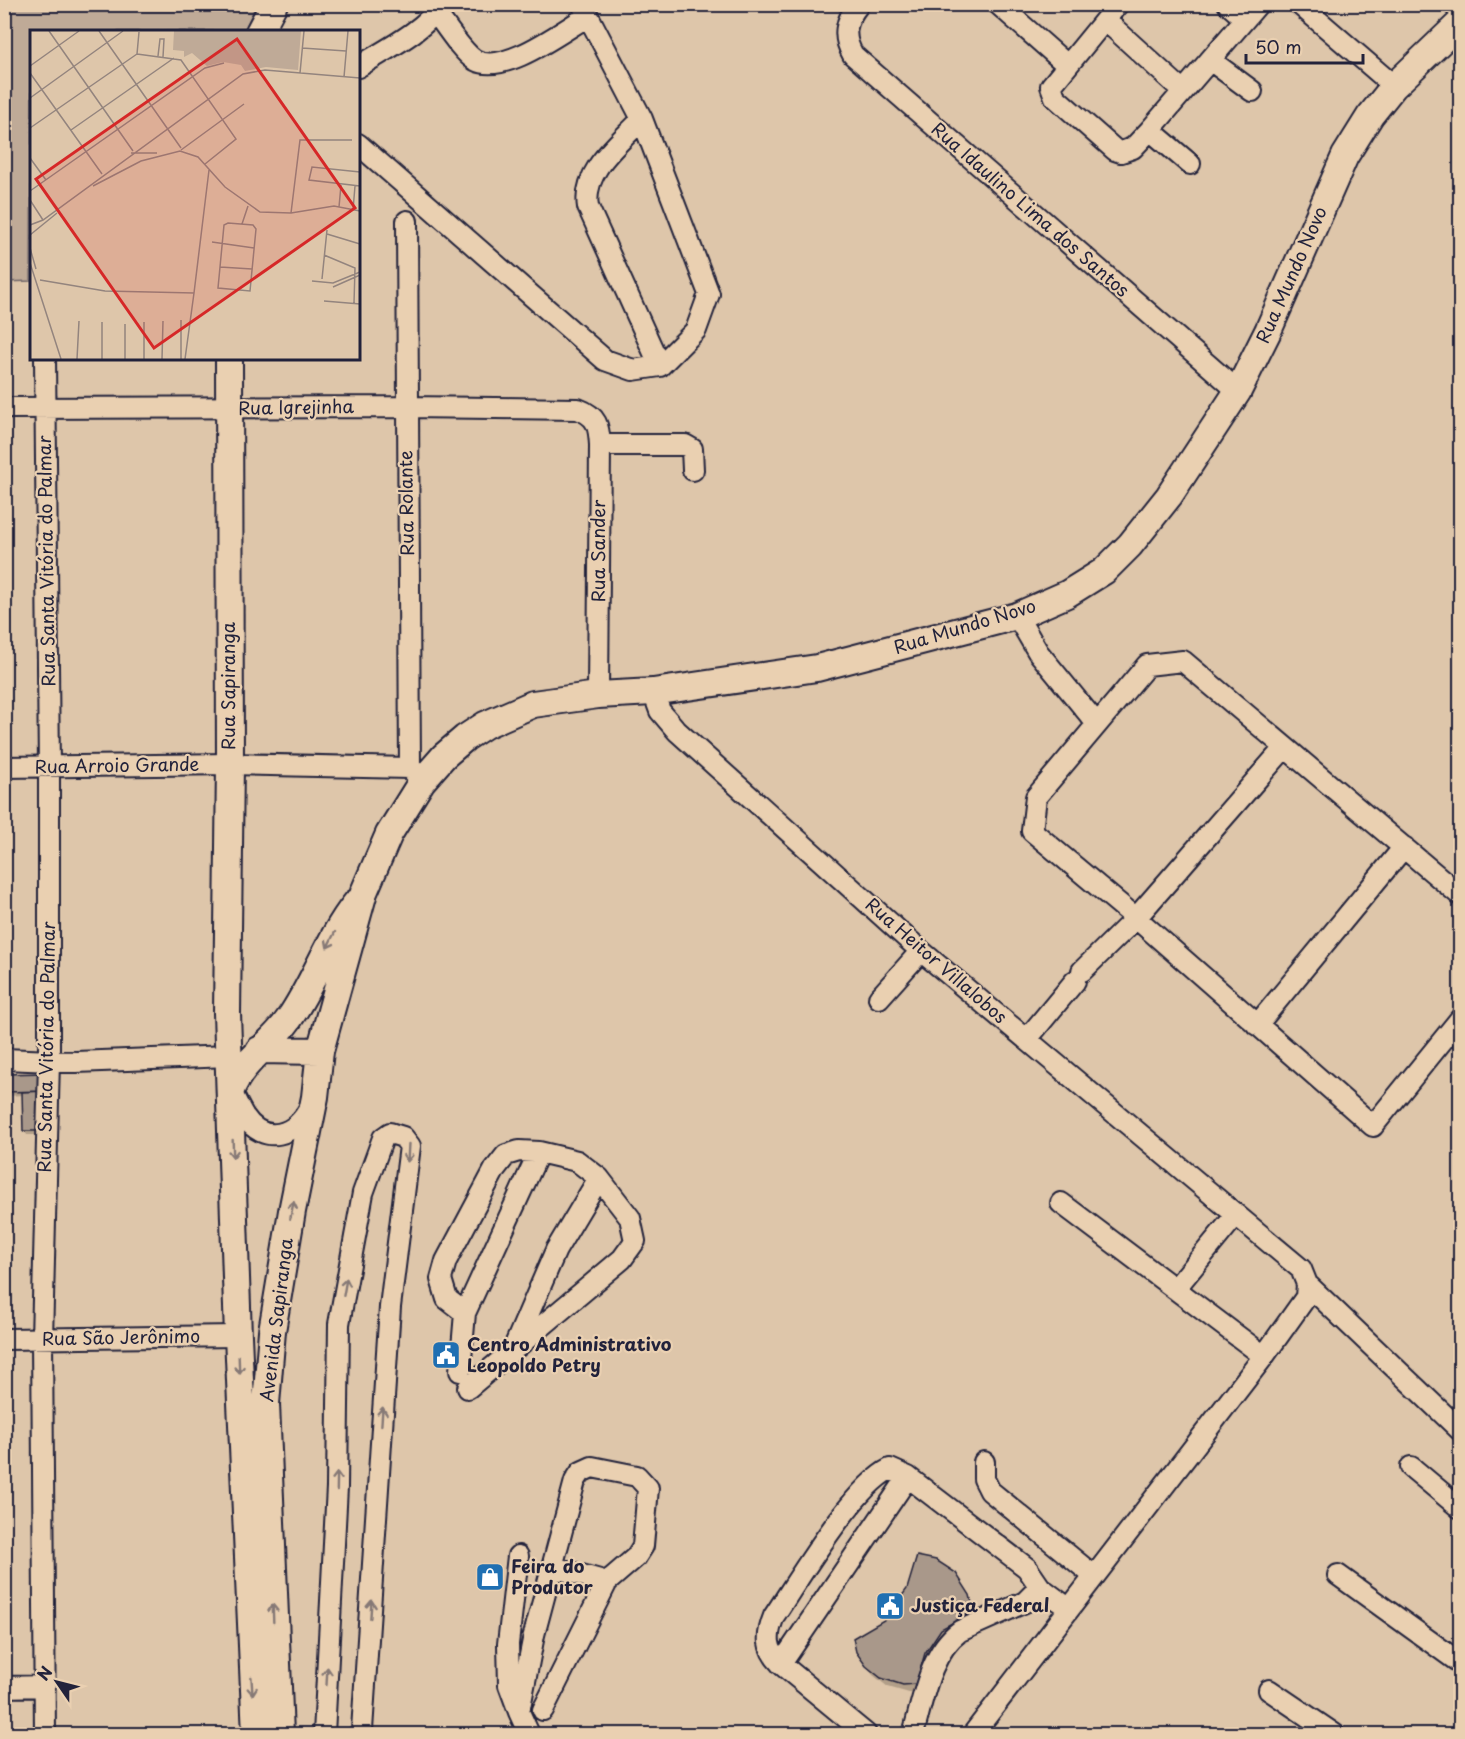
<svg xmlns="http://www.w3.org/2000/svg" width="1465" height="1739" viewBox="0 0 1465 1739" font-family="'Playpen Sans',sans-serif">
	<rect width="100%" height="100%" fill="#dec6aa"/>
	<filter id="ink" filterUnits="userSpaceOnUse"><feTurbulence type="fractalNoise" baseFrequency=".0167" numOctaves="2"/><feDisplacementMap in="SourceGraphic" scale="12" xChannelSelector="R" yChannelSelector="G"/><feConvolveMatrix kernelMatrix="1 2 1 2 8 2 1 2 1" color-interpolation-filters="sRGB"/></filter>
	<g filter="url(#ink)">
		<path fill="#bfaa97" stroke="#706669" stroke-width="1.5" d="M4,5H256L244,31L32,32L31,281L5,282Z"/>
		<path fill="#0003" d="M4,1075H45L47,1135H27L24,1130V1095L6,1096Z
			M969,1596L979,1621L946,1638L921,1693H909L888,1687L873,1675L863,1661Z"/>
		<path fill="#a9988a" stroke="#22223b" stroke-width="1.5" d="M46,1073V1091L4,1092V1074Z
			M46,1091V1131H23L22,1092Z
			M917,1556L936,1560L956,1573L970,1595L974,1611L941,1629L925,1653L916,1684L903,1685L881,1678L866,1666L856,1652L853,1638L884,1620L907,1589Z"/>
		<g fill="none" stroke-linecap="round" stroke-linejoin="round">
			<g stroke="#22223b" stroke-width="24">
				<path id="minor" d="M859,4C845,21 842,36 853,55L1238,391
					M998,4L1066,64
					M1118,4L1051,86L1055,97L1115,150L1121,152L1133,148L1150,130L1258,4
					M1228,4L1245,19
					M1299,4L1394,86
					M1453,4L1460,11
					M436,13C445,25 463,53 475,60C504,76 562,31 588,16
					M1105,20L1183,91
					M1210,60L1252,91
					M358,67C386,49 423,32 442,4
					M642,119C619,144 582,170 588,207L660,366
					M1150,130L1190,164
					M358,144L605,360L633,370L660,366L696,330L709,294L642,119L582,4
					M407,221L410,768L422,781
					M45,358L49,768V1061L42,1339L45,1734
					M4,408L406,407L578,409C597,416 599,426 600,445L598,695
					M600,445H685L692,449L693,470
					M1017,616L1038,652L1097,724
					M653,692L660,711L677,731L921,951L1301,1269L1307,1284L1306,1297L1264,1356L973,1734
					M4,767L230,764L410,768
					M1460,895L1183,661L1147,665L1036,797L1032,831L1136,918L1373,1126L1460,1019
					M1082,971L1136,918L1285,747
					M879,998L921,951
					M1257,1025L1404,847
					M1027,1039L1075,981
					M4,1059L76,1062L229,1056
					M231,1091C235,1099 239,1108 244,1116C265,1147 296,1135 310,1107
					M1061,1203L1264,1356
					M1307,1284L1460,1430
					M1175,1289L1235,1216
					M465,1313L447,1299L441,1279L446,1261L495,1169L506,1155L519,1151L539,1152L577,1161L599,1178L630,1218L635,1241L622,1259L468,1388
					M4,1339L238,1336
					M515,1345L556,1250L599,1178
					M460,1371L465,1313L539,1152
					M984,1462V1479L990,1491L1094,1576
					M1411,1467L1460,1508
					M518,1556L508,1644L509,1685L519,1712
					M553,1567L607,1582
					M1338,1575L1460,1663
					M781,1664L908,1477
					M4,1687L45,1686
					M1269,1690L1334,1734
					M324,1734L337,1487L339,1324L363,1193L383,1138L390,1133L403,1137L410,1146L390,1307L362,1730L359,1734
					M529,1734L519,1712L534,1635L575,1481L581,1472L592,1467L637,1476L648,1488L643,1546L636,1557L607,1582L543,1710
					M866,1734L781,1664C766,1649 766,1636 774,1616C799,1579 853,1487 890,1469L908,1477L1027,1568L1040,1587L1068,1608
					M913,1734C923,1700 929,1654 960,1631L1025,1602L1040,1587"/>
			</g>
			<g stroke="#22223b" stroke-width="30">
				<path id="major" d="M259,32L274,4
					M229,358L230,764L227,1013L238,1336L256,1734
					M259,1050L320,1051
					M231,1090C243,1060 271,1045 289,1019C315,982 328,938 356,903
					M280,1734L266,1404L272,1331L292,1211L315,1097L320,1051L364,892L389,834L422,781L444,756L465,738L485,725L533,704L598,695L653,692L817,668L1017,616L1067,594L1104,571L1130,545L1169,496L1238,391L1268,331L1345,156L1370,116L1394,86L1460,23"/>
			</g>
			<use href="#minor" stroke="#ead0b1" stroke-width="20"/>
			<use href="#major" stroke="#ead0b1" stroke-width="26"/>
		</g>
		<defs><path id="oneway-shaft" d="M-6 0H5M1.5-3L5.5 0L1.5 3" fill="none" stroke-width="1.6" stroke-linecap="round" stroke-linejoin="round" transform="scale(1.5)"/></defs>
		<g stroke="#867976">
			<use href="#oneway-shaft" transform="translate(331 940) rotate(117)"/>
			<use href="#oneway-shaft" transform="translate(233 1149) rotate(88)"/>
			<use href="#oneway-shaft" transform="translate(408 1153) rotate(93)"/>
			<use href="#oneway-shaft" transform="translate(292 1210) rotate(-79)"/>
			<use href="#oneway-shaft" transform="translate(345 1287) rotate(-80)"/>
			<use href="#oneway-shaft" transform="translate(239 1365) rotate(88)"/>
			<use href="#oneway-shaft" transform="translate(382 1416) rotate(-86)"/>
			<use href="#oneway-shaft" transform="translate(337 1481) rotate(-89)"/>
			<use href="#oneway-shaft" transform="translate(371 1609) rotate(-86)"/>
			<use href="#oneway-shaft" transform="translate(273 1613) rotate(-92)"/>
			<use href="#oneway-shaft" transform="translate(327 1676) rotate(-87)"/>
			<use href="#oneway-shaft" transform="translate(252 1686) rotate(86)"/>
		</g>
	</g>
	<defs>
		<g id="civic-square" transform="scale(1.5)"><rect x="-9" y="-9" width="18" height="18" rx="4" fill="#1f6fb2" stroke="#ead0b1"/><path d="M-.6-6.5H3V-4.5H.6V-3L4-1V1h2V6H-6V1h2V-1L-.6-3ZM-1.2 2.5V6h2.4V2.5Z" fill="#fff"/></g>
		<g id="shop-square" transform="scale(1.5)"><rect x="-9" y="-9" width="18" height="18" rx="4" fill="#1f6fb2" stroke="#ead0b1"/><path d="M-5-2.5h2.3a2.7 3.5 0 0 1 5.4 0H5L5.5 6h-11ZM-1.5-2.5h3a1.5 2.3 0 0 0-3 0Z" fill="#fff"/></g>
	</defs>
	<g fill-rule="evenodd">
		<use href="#civic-square" x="446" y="1355"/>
		<use href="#shop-square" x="490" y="1577"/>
		<use href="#civic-square" x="890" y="1606"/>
	</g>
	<g text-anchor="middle" stroke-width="4.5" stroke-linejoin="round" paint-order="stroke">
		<g font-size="18" fill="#22223b" stroke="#ead0b1">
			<text transform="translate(1030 210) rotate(41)" y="6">Rua Idaulino Lima dos Santos</text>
			<text transform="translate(1292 275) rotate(-66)" y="6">Rua Mundo Novo</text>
			<text transform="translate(296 408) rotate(-1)" y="6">Rua Igrejinha</text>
			<text transform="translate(407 503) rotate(-91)" y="6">Rua Rolante</text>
			<text transform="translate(599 551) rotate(-90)" y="6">Rua Sander</text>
			<text transform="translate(47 561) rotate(-91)" y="6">Rua Santa Vitória do Palmar</text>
			<text transform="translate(965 627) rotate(-17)" y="6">Rua Mundo Novo</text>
			<text transform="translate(229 686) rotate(-90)" y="6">Rua Sapiranga</text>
			<text transform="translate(117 766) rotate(-1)" y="6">Rua Arroio Grande</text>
			<text transform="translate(936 961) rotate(41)" y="6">Rua Heitor Villalobos</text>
			<text transform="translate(47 1047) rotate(-89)" y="6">Rua Santa Vitória do Palmar</text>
			<text transform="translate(277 1320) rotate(-83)" y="6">Avenida Sapiranga</text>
			<text transform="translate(121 1338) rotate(-1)" y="6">Rua São Jerônimo</text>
		</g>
		<g font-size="18" font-weight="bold" fill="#22223b" stroke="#ead0b1" text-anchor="start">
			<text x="467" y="1351">Centro Administrativo<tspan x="467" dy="21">Leopoldo Petry</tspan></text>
			<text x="511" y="1573">Feira do<tspan x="511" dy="21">Produtor</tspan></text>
			<text x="911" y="1612">Justiça Federal</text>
		</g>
	</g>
	<g transform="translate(30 30)">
		<rect width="330" height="330" fill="#dec6aa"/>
		<path d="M144,1H271L268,40L236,37L215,41L211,35L193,32L177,36L162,23L154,27V21L143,20Z" fill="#bfaa97"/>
		<path fill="none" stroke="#93847e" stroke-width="1.5" d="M19,1L103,121M69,1L151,118M272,18L316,21M107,24L151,30L206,109L175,134M107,24L109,2M128,26L130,9H134L133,27M0,36L49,1M0,43L72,144M270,43L274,1M314,47L318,1M0,68L93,1M0,98L107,24M41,100L144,28M151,120L214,74M101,123H127M0,128L16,150M330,142L282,137L279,150L330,156M63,156L111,131L150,121L168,127L195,157L230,182L261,183L304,176L330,181M0,161L175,38L194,33M0,170L13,190M309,177L311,155M323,180L325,156M261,183L270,110H322M198,193L223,195L226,199L220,261L188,258L194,195ZM212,194L218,176M0,195L13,190L213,44L235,40L330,48M297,204L330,214M0,205L27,183M182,212L224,218M0,218L6,239M294,225L325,238L324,273M0,233L31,329M190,237L222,239M292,249L297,200M10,250L75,261L164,263L179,140M282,251L303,253L330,242M303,257L330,245M294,271L330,274M72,292V329M114,292V329M47,329L49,291M95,329V294M132,329L133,291M151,329V290M155,329L164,263"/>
		<path fill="#d62828" fill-opacity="0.15" stroke="#d62828" stroke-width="3" d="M207,9L325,178L124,318L6,149Z"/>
		<rect width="330" height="330" fill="none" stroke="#22223b" stroke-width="3"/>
	</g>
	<rect width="1465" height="1739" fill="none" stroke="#ead0b1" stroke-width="24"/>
	<rect x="12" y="12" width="1441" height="1715" fill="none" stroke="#22223b" stroke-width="2" filter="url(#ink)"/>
	<g transform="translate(57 1682) rotate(305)" stroke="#ead0b1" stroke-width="4.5" paint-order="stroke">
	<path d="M0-4.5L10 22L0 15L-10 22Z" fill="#22223b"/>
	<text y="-9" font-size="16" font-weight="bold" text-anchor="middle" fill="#22223b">N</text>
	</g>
	<path d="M1246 54v9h117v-9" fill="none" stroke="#22223b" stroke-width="3"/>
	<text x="1255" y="54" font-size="18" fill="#22223b" stroke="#ead0b1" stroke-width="4.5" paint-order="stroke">50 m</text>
</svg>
